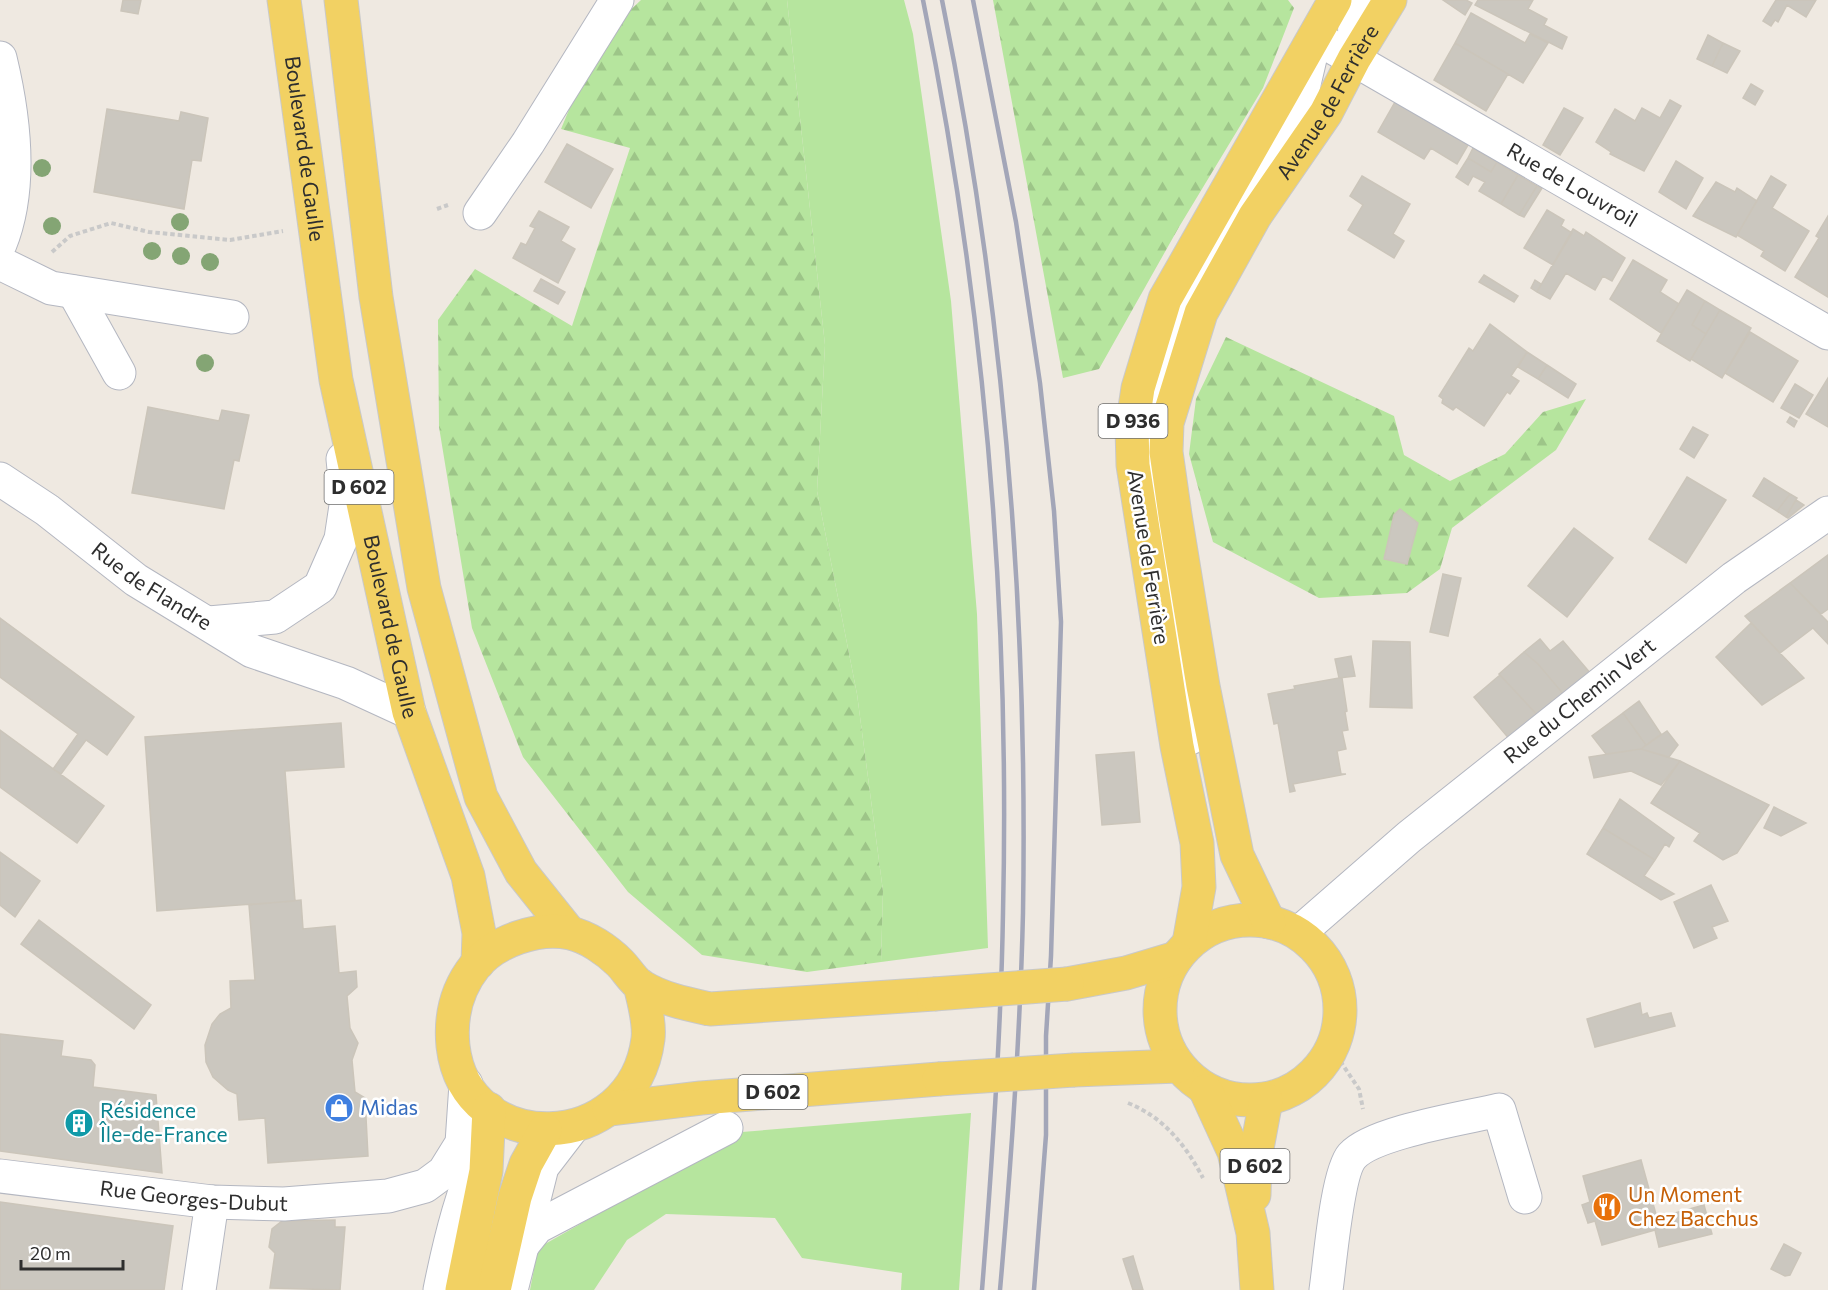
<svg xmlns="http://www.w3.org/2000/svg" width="1828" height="1290" viewBox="0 0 1828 1290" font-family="Commissioner,sans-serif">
	<defs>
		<pattern id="forest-firs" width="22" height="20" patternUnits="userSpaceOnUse" patternTransform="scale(1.5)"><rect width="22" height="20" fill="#b6e59e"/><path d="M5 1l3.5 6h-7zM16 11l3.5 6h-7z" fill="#9dc588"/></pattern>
	</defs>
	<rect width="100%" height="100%" fill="#efe9e1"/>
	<path fill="#b6e59e" d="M787,0H904L913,34L951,301L977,614L988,948L881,962L883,891L857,694L817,491L825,345Z
		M971,1113L959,1290H901L902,1273L802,1258L775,1218L666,1214L627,1240L594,1290H530L538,1248L742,1132Z"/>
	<path fill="url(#forest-firs)" d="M641,0H787L825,345L817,491L857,694L883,891L881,962L807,972L702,955L628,892L523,757L472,628L439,427L438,320L475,269L572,326L630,148L561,129L597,42Z
		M993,0H1288L1294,8L1263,88L1179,227L1099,369L1063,378Z
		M1226,337L1394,416L1404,455L1450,481L1505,454L1543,412L1586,399L1556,450L1452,528L1440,569L1407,593L1319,598L1213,542L1189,454L1196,399Z"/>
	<path fill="#cbc7bf" stroke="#cbc5ba" stroke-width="1.5" d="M123,0H141L138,14L121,11Z
		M1443,0H1466L1472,3L1465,15Z
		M1478,0H1533L1528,9L1547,19L1544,25L1567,37L1562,49L1475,5Z
		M1776,0H1816L1806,17L1787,5L1778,22L1775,20L1771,26L1763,21Z
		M1471,13L1525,43L1530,34L1548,43L1523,83L1455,43Z
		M1708,35L1723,43L1712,66L1697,59Z
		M1455,43L1508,74L1486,111L1434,80Z
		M1723,43L1740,51L1727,73L1712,66Z
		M1751,84L1763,91L1755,105L1743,98Z
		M1670,100L1681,106L1644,171L1610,154L1611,152L1596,142L1615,109L1635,121L1642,108L1660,118Z
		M1395,102L1468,145L1457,164L1431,148L1424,159L1378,132Z
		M1564,108L1583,118L1560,155L1543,145Z
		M107,109L179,121L181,112L208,118L201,161L192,160L184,209L94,192Z
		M567,144L613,169L591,208L545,182Z
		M1473,148L1497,162L1491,172L1468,158Z
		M1468,158L1491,172L1497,162L1518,175L1501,204L1479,191L1485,182L1473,176L1468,185L1456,177Z
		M1676,161L1703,178L1686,209L1659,192Z
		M1518,175L1537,186L1519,215L1501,204Z
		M1362,176L1410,204L1393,234L1404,241L1394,258L1348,230L1363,205L1350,196Z
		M1771,176L1786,185L1772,208L1809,231L1785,271L1761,256L1764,251L1737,235Z
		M1716,182L1735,192L1737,188L1757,201L1736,237L1693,216Z
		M1537,186L1542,188L1524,217L1519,215Z
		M1547,210L1564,220L1561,226L1572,233L1553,265L1524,248Z
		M539,211L569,227L561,241L575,249L558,283L513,258L521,243L526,245L535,228L530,226Z
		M1828,216V297L1795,277L1819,238L1816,236Z
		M1573,229L1584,236L1586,232L1625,258L1612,281L1603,276L1595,290L1566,273L1550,299L1537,292Z
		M1633,260L1667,280L1660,292L1679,304L1661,333L1610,299Z
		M1484,275L1518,296L1514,302L1479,282Z
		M541,279L565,292L558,304L534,291Z
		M1535,280L1541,284L1537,292L1531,288Z
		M1687,290L1705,301L1692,325L1706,334L1690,361L1657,341Z
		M1705,301L1720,310L1706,334L1692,325Z
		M1720,310L1751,328L1722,378L1691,359Z
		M1490,324L1527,352L1511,376L1519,381L1510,394L1507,392L1484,426L1456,407L1453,410L1442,403L1443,399L1439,396L1469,348L1473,351Z
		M1750,332L1798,361L1773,402L1725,373Z
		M1527,352L1547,365L1538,379L1518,367Z
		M1547,365L1576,384L1568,398L1538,379Z
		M1828,378V427L1806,414Z
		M1795,384L1813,395L1799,418L1781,408Z
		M148,407L219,421L222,410L249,415L239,461L234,460L224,509L132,493Z
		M1790,417L1797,421L1794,427L1787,422Z
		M1693,427L1708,435L1694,458L1680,449Z
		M1687,477L1726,500L1686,563L1649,539Z
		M1764,478L1790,494L1777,511L1753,496Z
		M1790,494L1797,498L1786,517L1777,511Z
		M1796,500L1804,505L1788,518L1786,517Z
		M1400,509L1418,523L1407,564L1384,559L1394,515Z
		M1574,528L1613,558L1567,617L1528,586Z
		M1828,555V609L1821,614L1790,583Z
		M1443,574L1461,578L1448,636L1430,632Z
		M1790,583L1828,622V644L1813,628L1780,653L1745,616Z
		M0,618L134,717L107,755L86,740L61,774L53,769L78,734L0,677Z
		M1751,623L1804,678L1762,705L1716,657Z
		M1540,639L1550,651L1563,641L1591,674L1565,696L1538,664L1524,652Z
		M1373,641L1410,642L1412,708L1370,707Z
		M1524,652L1538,664L1565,696L1540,718L1499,674Z
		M1351,656L1355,676L1339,678L1335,659Z
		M1500,675L1540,718L1511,741L1474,697Z
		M1339,678H1342L1347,711L1345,712L1348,730L1342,731L1346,749L1337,751L1341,774H1346L1293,784L1295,791L1290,792L1278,723L1274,724L1268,694L1295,689L1294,686Z
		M1639,701L1661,734L1646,745L1623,713Z
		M1623,713L1646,745L1641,749L1606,754L1592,736Z
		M341,723L344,767L285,771L295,901L157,911L145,737Z
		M0,730L104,806L77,843L0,787Z
		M1667,731L1678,745L1669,757L1641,749Z
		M1641,749L1680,761L1661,785L1631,771L1594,778L1589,757Z
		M1134,752L1140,822L1102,825L1096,755Z
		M1680,761L1769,805L1737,853L1723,860L1694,841L1700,833L1651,803Z
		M1620,799L1674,838L1669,847L1665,844L1655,860L1603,828Z
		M1774,807L1806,823L1781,836L1764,828Z
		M1603,828L1655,860L1644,876L1674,894L1661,900L1587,854Z
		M0,852L40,881L15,917L0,905Z
		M1711,885L1728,921L1712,927L1717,938L1694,948L1674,902Z
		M301,900L303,929L335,926L339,973L356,971L357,987L347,996L350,1028L358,1043L352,1060L355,1092L365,1098L368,1156L268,1163L265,1118L239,1120L237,1094L228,1090L213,1077L206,1062L205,1045L212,1024L220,1014L231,1008L230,981L255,980L249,905Z
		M39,920L151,1005L134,1029L21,944Z
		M1640,1003L1642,1015L1647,1013L1649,1018L1671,1013L1675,1026L1595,1047L1587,1019Z
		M0,1034L63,1041L61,1056L91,1060L95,1065L93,1087L156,1095L162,1173L0,1151Z
		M1641,1160L1657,1218L1704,1205L1712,1234L1659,1247L1655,1230L1602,1245L1595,1221L1588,1223L1582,1205L1590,1202L1583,1176Z
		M0,1202L173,1226L164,1290H0Z
		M335,1220V1227H345L340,1290L270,1288L275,1253L269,1247L272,1229L282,1221Z
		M1784,1244L1801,1253L1790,1275L1785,1276L1771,1269Z
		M1133,1256L1143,1290H1133L1123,1259Z"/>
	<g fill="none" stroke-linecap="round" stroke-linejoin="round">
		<g stroke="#b4b7c1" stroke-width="35">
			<g id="minor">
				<path d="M0,58C14,116 23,187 0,244"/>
				<path d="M1354,59L1355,12L1362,0"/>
				<path d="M480,213L528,143L617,0"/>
				<path d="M0,263L51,288L232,317"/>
				<path d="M74,292L119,373"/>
				<path id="s1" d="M0,479L47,510L136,580L252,651L346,683L409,712"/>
				<path d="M209,623L275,617L320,587L341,539L347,499L343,459"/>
				<path id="s2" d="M1190,738L1184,675L1151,466L1150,429L1156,394L1183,303L1301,97L1315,37L1828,333"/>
				<path id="s3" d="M1300,932L1409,837L1734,578L1828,513"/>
				<path id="s4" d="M0,1176L212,1202L284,1204L388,1196L425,1186L444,1172L462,1143L466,1084"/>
				<path d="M521,1247L537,1227L726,1128"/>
				<path d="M199,1290L212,1202"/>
				<path d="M440,1290C451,1235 463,1189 486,1137"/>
				<path d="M511,1290L542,1167L572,1128"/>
				<path d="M1326,1290C1330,1263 1337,1173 1352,1156C1373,1132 1466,1118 1499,1110L1525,1197"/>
			</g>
		</g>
		<g stroke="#c9c9c9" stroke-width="35">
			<g id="major">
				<path id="s5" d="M284,0L336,380L409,712L468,876L479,933L478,963"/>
				<path d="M341,0L376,297L424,588L481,797L521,872L569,932"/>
				<circle cx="1250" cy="1010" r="90"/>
				<path id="s6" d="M1269,922L1237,855L1203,686L1175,515L1166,452L1167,423L1201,313L1255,216L1326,113L1354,59L1390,0"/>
				<path d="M1189,943L1199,887L1197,843L1177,746L1133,465L1132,428L1138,388L1165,299L1335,0"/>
				<path d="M1067,984L1126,973L1176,958"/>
				<path d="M640,985C644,1002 650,1022 648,1039C633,1156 466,1159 453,1046C450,1016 456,990 475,966C495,941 539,926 570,933C588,937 607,950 620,963C627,970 633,981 641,986C662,999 687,1004 710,1009L934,994"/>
				<path d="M1074,1070L1178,1066"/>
				<path d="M1206,1091L1234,1152L1253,1233L1257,1290"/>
				<path d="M609,1109L701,1098L939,1079"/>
				<path d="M1254,1195L1255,1159L1266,1100"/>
				<path d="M462,1290L486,1171L489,1109"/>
				<path d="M494,1290L515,1197L526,1164L545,1130"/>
			</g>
		</g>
		<path stroke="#c9c9c9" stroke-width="4" stroke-dasharray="4.5 3" stroke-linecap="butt" d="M437,209L448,205
			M52,252L70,236L111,223L149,232L230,240L283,231
			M1332,1049L1359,1089L1363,1109
			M1128,1103C1163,1117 1185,1144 1203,1178"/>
		<use href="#minor" stroke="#fff" stroke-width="33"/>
		<use href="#major" stroke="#f2d163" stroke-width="33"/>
		<path stroke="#a3a6b8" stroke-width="4.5" d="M923,0C984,299 1010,608 1003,913C1001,1039 992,1165 982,1290
			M942,0C1003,300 1028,607 1023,913C1020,1039 1011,1165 1000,1290
			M973,0L1016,222L1040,383L1054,511L1061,622L1051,956L1046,1036V1135L1034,1290"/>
		<g stroke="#c9c9c9" stroke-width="35" stroke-linecap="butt">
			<path id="major-bridge" d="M934,994L1067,984
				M939,1079L1074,1070"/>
		</g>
		<use href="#major-bridge" stroke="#f2d163" stroke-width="33"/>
	</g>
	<g fill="#84a574">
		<circle cx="42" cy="168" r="9"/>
		<circle cx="180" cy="222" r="9"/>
		<circle cx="52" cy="226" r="9"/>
		<circle cx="152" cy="251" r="9"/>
		<circle cx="181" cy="256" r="9"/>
		<circle cx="210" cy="262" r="9"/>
		<circle cx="205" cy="363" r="9"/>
	</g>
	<defs>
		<g id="shop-disc" transform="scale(1.5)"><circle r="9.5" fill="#3f7fe0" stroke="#fff"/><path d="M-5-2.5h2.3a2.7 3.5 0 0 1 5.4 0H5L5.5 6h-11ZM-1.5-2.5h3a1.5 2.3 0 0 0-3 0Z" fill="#fff"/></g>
		<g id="building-disc" transform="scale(1.5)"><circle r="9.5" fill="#0f9aa8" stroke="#fff"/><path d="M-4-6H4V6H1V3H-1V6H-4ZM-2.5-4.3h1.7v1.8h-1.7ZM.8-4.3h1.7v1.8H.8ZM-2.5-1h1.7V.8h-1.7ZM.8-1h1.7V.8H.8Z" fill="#fff"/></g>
		<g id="restaurant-disc" transform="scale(1.5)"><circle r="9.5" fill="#e8710a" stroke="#fff"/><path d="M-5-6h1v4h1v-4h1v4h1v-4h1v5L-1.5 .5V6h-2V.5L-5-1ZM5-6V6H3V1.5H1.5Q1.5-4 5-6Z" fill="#fff"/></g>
	</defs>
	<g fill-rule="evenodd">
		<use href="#shop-disc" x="339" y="1108"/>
		<use href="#building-disc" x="79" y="1123"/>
		<use href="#restaurant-disc" x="1607" y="1207"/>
	</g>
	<g text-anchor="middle" stroke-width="5" stroke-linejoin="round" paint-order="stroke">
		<g fill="#fff" stroke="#6d6d6d" stroke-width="1.5">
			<rect x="1098.5" y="404" width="69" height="34" rx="4.5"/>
			<rect x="324.5" y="470" width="69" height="34" rx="4.5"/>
			<rect x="738.5" y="1075" width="69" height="34" rx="4.5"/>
			<rect x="1220.5" y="1149" width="69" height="34" rx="4.5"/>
		</g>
		<g font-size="20" font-weight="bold" fill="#2e2e2e">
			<text x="1133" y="428">D 936</text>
			<text x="359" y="494">D 602</text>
			<text x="773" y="1099">D 602</text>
			<text x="1255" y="1173">D 602</text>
		</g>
		<g font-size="21" fill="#2e2e2e" stroke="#fff">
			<text dy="7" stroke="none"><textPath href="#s6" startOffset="874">Avenue de Ferrière</textPath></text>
			<text dy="7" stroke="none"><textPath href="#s5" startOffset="150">Boulevard de Gaulle</textPath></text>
			<text dy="7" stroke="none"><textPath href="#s2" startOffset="1038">Rue de Louvroil</textPath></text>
			<text transform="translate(1148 557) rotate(81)" y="7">Avenue de Ferrière</text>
			<text dy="7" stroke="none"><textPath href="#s1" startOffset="186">Rue de Flandre</textPath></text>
			<text dy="7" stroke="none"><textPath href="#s5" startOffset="636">Boulevard de Gaulle</textPath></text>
			<text dy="7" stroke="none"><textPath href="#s3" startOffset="363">Rue du Chemin Vert</textPath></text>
			<text dy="7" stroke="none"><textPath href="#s4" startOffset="195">Rue Georges-Dubut</textPath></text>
		</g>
		<g font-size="21" fill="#366cbe" stroke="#fff" text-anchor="start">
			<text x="360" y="1115">Midas</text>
		</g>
		<g font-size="21" fill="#0d838f" stroke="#fff" text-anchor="start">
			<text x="100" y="1118">Résidence<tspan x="100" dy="24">Île-de-France</tspan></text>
		</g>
		<g font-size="21" fill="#c56008" stroke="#fff" text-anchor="start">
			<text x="1628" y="1202">Un Moment<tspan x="1628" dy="24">Chez Bacchus</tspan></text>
		</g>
	</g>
	<path d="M21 1260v9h102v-9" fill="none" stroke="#2e2e2e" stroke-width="3"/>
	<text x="30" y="1260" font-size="18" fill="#2e2e2e" stroke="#ffffff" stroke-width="4.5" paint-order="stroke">20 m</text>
</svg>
